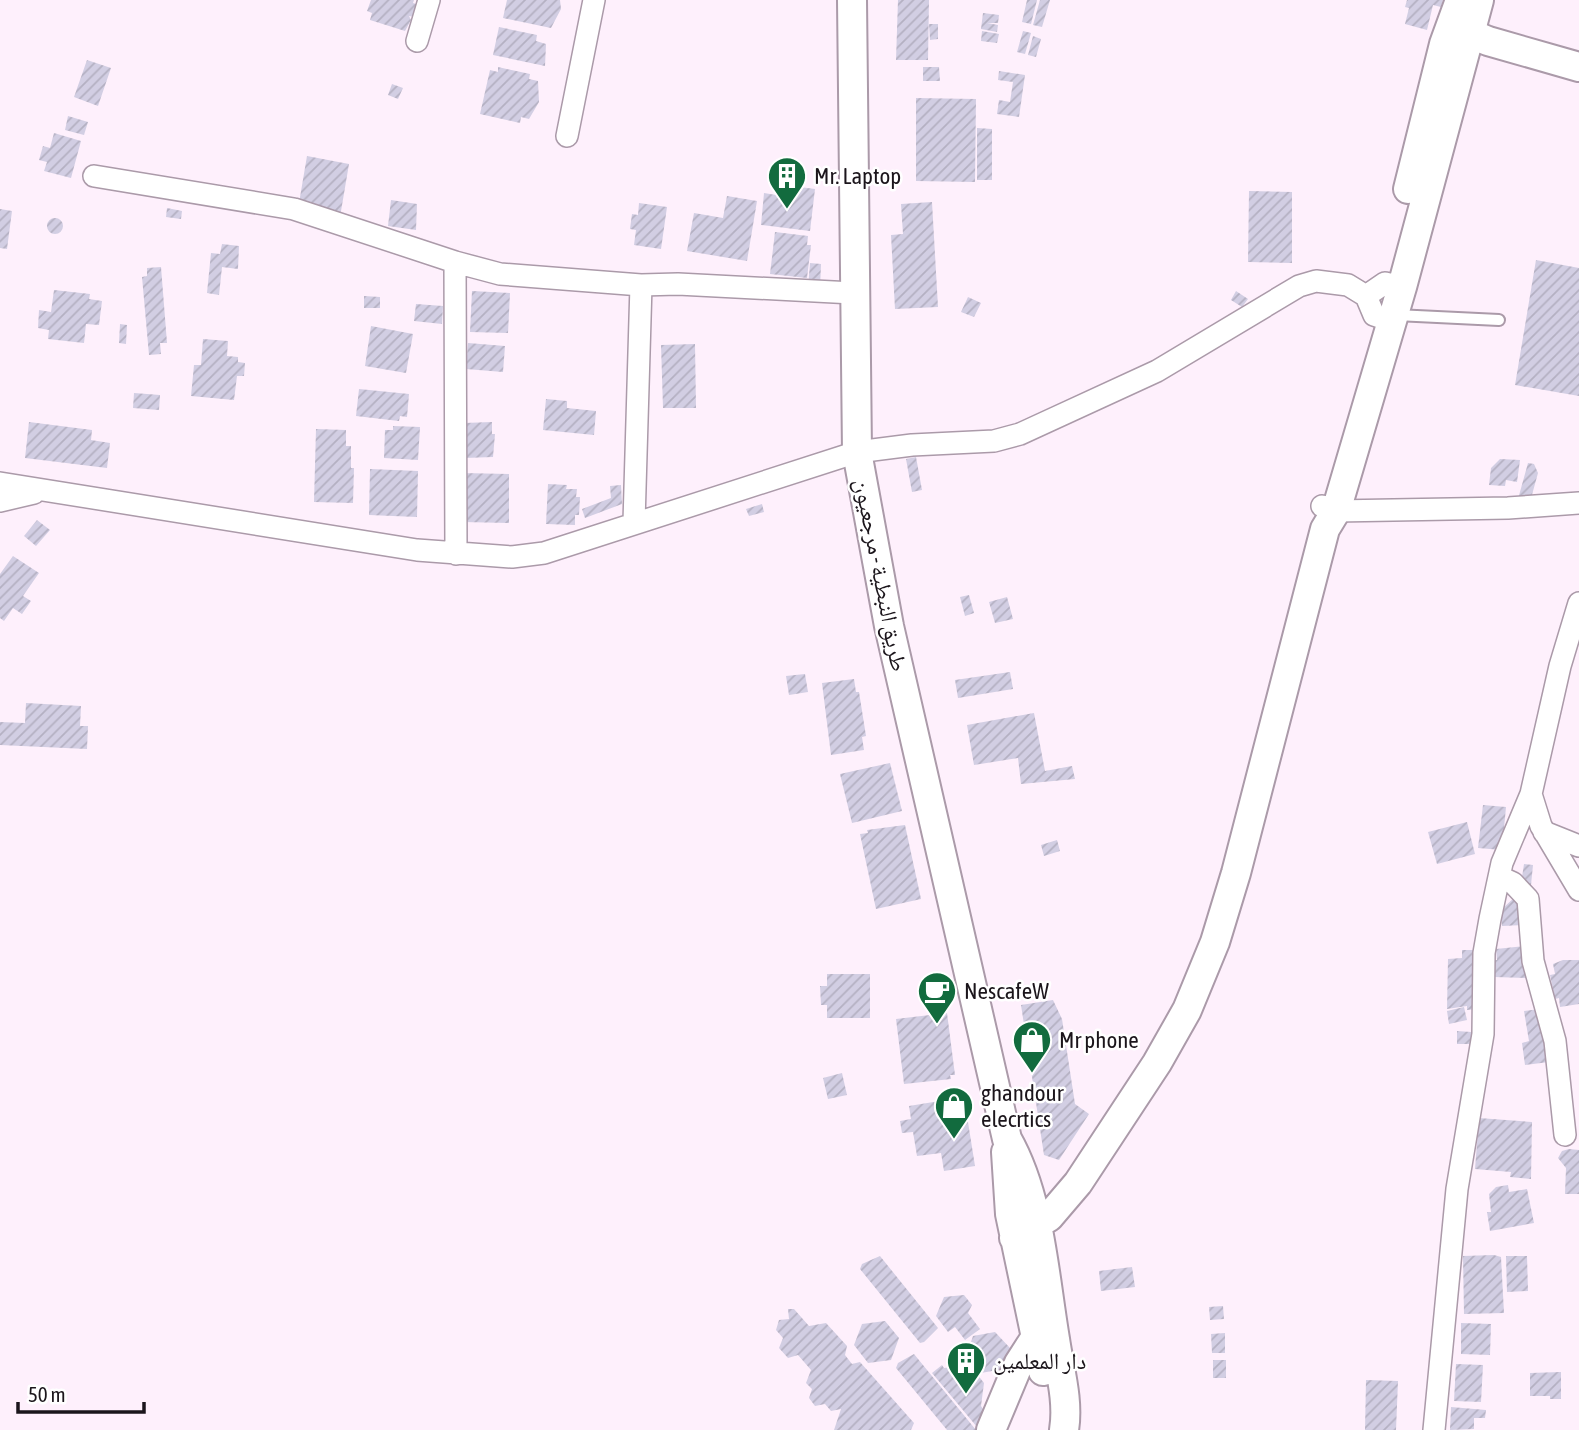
<svg xmlns="http://www.w3.org/2000/svg" width="1579" height="1430" viewBox="0 0 1579 1430" font-family="'Asap Condensed','Noto Naskh Arabic',sans-serif">
	<defs>
		<pattern id="building-hatch" width="6" height="6" patternUnits="userSpaceOnUse" patternTransform="scale(1.75)"><rect width="6" height="6" fill="#d2cee3"/><path d="M-1 1l2-2M0 6l6-6M5 7l2-2" fill="none" stroke="#b4b0c2"/></pattern>
	</defs>
	<rect width="100%" height="100%" fill="#fef0fc"/>
	<path fill="url(#building-hatch)" d="M371,0H414L413,3L419,5L415,17L409,16L411,20L405,31L370,20L372,13L367,11Z
		M507,0H560L561,9L551,28L503,18Z
		M898,0H929L928,60H896Z
		M1027,0H1037L1031,24L1022,22Z
		M1040,0H1050L1042,27L1033,25Z
		M1407,0H1443L1441,7L1433,5L1427,30L1405,24L1409,8L1405,7Z
		M983,13L999,15L998,23H987L998,25L997,32L981,29Z
		M929,24H938V39L930,40Z
		M499,27L537,35L536,41L546,44L545,66L493,55Z
		M982,31L999,34L997,43L981,41Z
		M1023,31L1031,33L1025,54L1017,52Z
		M1033,36L1041,39L1036,57L1028,55Z
		M87,60L111,68L98,106L74,97Z
		M498,67L530,74L529,79L538,81L539,102L529,119L521,117L520,123L480,114L490,70L498,72Z
		M923,67H939L940,81H923Z
		M999,71L1025,75L1019,117L997,114L999,100L1010,102L1013,82L998,80Z
		M392,84L403,88L398,99L388,95Z
		M916,98L976,99L975,182L916,181Z
		M68,116L88,122L84,135L65,130Z
		M977,128L992,129V180H977Z
		M54,133L81,141L71,178L44,171L47,162L39,160L43,146L50,148Z
		M307,156L349,164L340,217L298,209Z
		M777,184L815,189L810,231L761,225L764,193L776,195Z
		M1249,191L1292,192V263L1248,262Z
		M727,196L757,201L747,261L687,251L694,213L723,218Z
		M391,200L417,204L416,230L388,226Z
		M932,202L938,307L895,309L891,235L903,234L901,204Z
		M639,203L667,207L661,249L634,245L636,230L630,229L632,214L638,215Z
		M167,208L182,211L181,219L166,217Z
		M0,209L12,211L7,249L0,248Z
		M47 226a8 8 0 1 1 16 0a8 8 0 1 1-16 0Z
		M775,232L808,236L807,245H811L807,278L770,274Z
		M222,244L239,246L238,269L222,267L219,295L207,293L211,253L220,254Z
		M1536,260L1579,268V396L1515,385Z
		M810,263L821,264L820,289L808,288Z
		M161,267L167,343H160L161,354L149,355L142,277L147,276V268Z
		M54,290L90,294L89,299L102,301L99,325L86,324L84,343L48,339L49,330L38,328L39,310L51,312Z
		M472,291L510,293L508,333L470,332Z
		M1236,291L1248,299L1242,307L1231,300Z
		M364,296L380,297V308H364Z
		M968,297L981,303L974,317L961,312Z
		M416,304L443,306L442,324L414,321Z
		M120,324L127,325L126,344L119,343Z
		M371,326L413,334L406,373L365,366Z
		M203,339L228,341L227,356L238,357V362L245,363L244,376H237L234,400L191,396L194,365H201Z
		M468,343L505,346L503,372L466,369Z
		M695,344L696,408H663L661,345Z
		M359,389L409,394L407,417L400,416L399,421L356,416Z
		M134,393L160,395L159,410L133,408Z
		M546,399L567,401V408L596,411L594,435L543,430Z
		M29,422L92,430L91,440L110,443L107,468L25,458Z
		M492,422V434H495L493,457L465,458L464,423Z
		M393,426L420,427L418,460L384,458L385,430H393Z
		M316,429L346,430V446H351V468H354L353,503L314,502Z
		M916,457L922,490L912,492L906,459Z
		M1500,459L1520,460L1517,482L1506,480L1505,486L1489,485L1491,468Z
		M1528,463L1534,464L1538,473L1530,502L1518,499Z
		M370,469L418,471L417,517L369,515Z
		M462,473L509,474V523L462,522Z
		M548,484L567,485L566,489H577L576,497H580L579,515H575V525L546,524Z
		M621,485L622,504L585,518L582,509L611,498L610,486Z
		M762,504L764,512L749,516L746,509Z
		M37,520L50,530L36,546L24,536Z
		M13,556L39,573L23,596L31,601L22,614L13,608L4,621L0,618V574Z
		M969,595L974,613L965,616L960,597Z
		M1007,597L1013,619L995,623L989,602Z
		M1010,672L1013,689L958,698L955,680Z
		M805,674L808,692L789,695L786,676Z
		M854,679L856,692H859L866,736L862,737L864,750L831,755L822,683Z
		M26,703L81,706L80,726H88L87,749L0,745V722L25,723Z
		M1034,713L1045,771L1072,766L1075,779L1021,784L1018,758L974,765L967,725Z
		M890,763L902,811L852,823L840,774Z
		M1483,805L1506,807L1502,850L1478,848Z
		M1467,822L1475,854L1437,864L1428,832Z
		M905,825L921,899L876,909L860,834L868,833L867,830Z
		M1057,840L1060,851L1044,856L1041,845Z
		M1524,864L1533,865L1531,885L1521,884Z
		M1517,895L1524,925L1502,926L1501,910Z
		M1525,946L1528,978L1494,977L1493,960H1497L1496,949Z
		M1462,950H1475L1477,1009L1467,1010V1006L1447,1009L1448,959L1462,958Z
		M1563,960H1579V1004L1560,1007L1559,998L1555,999L1550,975L1555,974L1553,964Z
		M827,974H870V1018H827V1005H821L820,986H827Z
		M949,978L950,989L931,991L930,979Z
		M1053,1000L1062,1019L1075,1104L1089,1114L1059,1160L1044,1155L1021,1005Z
		M1464,1007L1467,1020L1449,1024L1447,1011Z
		M1540,1009L1549,1062L1525,1065L1522,1043L1529,1041L1524,1011Z
		M947,1013L955,1075H950L951,1079L904,1084L896,1019Z
		M1457,1031L1471,1032V1044H1457Z
		M842,1073L847,1095L828,1099L823,1078Z
		M964,1097L975,1166L944,1171L941,1153L917,1156L913,1132L902,1133L900,1121L911,1119L909,1106Z
		M1479,1118L1532,1122L1531,1179L1510,1177L1511,1172L1475,1169Z
		M1569,1149L1579,1150V1194H1565L1566,1168L1558,1158L1562,1151Z
		M1508,1185L1509,1192L1527,1189L1534,1223L1490,1231L1487,1212H1491L1489,1194L1496,1187Z
		M1494,1255L1501,1257L1504,1313L1464,1314L1463,1256Z
		M880,1256L938,1328L924,1342L920,1343L860,1269L862,1264Z
		M1506,1256H1527L1528,1291L1507,1292Z
		M1132,1267L1135,1287L1101,1291L1099,1271Z
		M964,1295L972,1305L968,1313L980,1329L965,1340L955,1327L948,1332L936,1316L944,1297Z
		M1223,1306L1224,1319L1210,1320L1209,1307Z
		M788,1309H794L809,1326L826,1323L847,1346L845,1355L852,1364L860,1362L914,1423L911,1430H834L841,1409L831,1411L825,1404L815,1406L809,1398L812,1389L806,1383L811,1370L798,1355L788,1358L779,1348L783,1338L776,1330L779,1320L789,1319Z
		M885,1321L899,1338L891,1360L868,1363L854,1345L862,1324Z
		M1461,1323L1491,1324L1490,1355L1461,1354Z
		M995,1332L1010,1348L1003,1369L981,1373L966,1357L973,1336Z
		M1225,1333V1353H1212L1211,1334Z
		M914,1354L976,1430H947L896,1368L898,1363Z
		M1213,1360H1226V1378H1213Z
		M1456,1364L1483,1365L1481,1402L1454,1401Z
		M942,1365L944,1368L970,1365L984,1383L981,1406L985,1412L977,1427L932,1373Z
		M1561,1372V1399H1550V1396H1530V1373Z
		M1366,1380L1398,1381L1396,1430H1365Z
		M1451,1407L1486,1410L1485,1418H1474V1429L1450,1430Z"/>
	<g fill="none" stroke-linecap="round" stroke-linejoin="round">
		<g stroke="#ab9aa9" stroke-width="14">
			<path id="lane" d="M1396,315L1499,320"/>
		</g>
		<g stroke="#ab9aa9" stroke-width="24">
			<path id="street" d="M417,41L429,0
				M567,136L594,0
				M94,176L294,209L455,262
				M641,285L678,284L853,293
				M1366,296L1385,283L1402,287
				M0,483L417,550L512,557L544,553L857,452L912,445L994,441L1020,434L1157,371L1299,286L1316,281L1348,285L1366,296L1374,315L1392,321
				M0,501L34,493
				M1322,506L1336,511L1508,508L1579,503
				M456,554L455,262L500,274L641,285L634,522
				M1531,794L1541,826L1579,890
				M1544,832L1579,846
				M1500,877L1513,883L1528,899L1533,961L1555,1041L1565,1135
				M1434,1430L1457,1189L1483,1034L1484,953L1490,919L1502,863L1531,794L1560,666L1579,603"/>
		</g>
		<g stroke="#ab9aa9" stroke-width="32">
			<path id="secondary" d="M852,0L857,452L889,626L1007,1139C1040,1197 1044,1274 1055,1339C1059,1368 1069,1400 1064,1430
				M1452,26L1488,41L1579,67
				M1408,189L1444,44L1460,0
				M1006,1152L1010,1214L1043,1371
				M1014,1238L1049,1217L1078,1183L1157,1063L1187,1010L1215,942L1236,873L1325,529L1336,511L1402,287L1479,0
				M991,1430L1019,1363L1041,1329"/>
		</g>
		<use href="#lane" stroke="#fff" stroke-width="10"/>
		<use href="#street" stroke="#fff" stroke-width="21"/>
		<use href="#secondary" stroke="#fff" stroke-width="28"/>
	</g>
	<defs>
		<g id="building-pin" transform="scale(2.0125)"><path d="M0 17L-7.5 6A9.5 9.5 0 1 1 7.5 6Z" fill="#126b3e" stroke="#fff"/><path d="M-4-6H4V6H1V3H-1V6H-4ZM-2.5-4.3h1.7v1.8h-1.7ZM.8-4.3h1.7v1.8H.8ZM-2.5-1h1.7V.8h-1.7ZM.8-1h1.7V.8H.8Z" fill="#fff"/></g>
		<g id="cafe-pin" transform="scale(2.0125)"><path d="M0 17L-7.5 6A9.5 9.5 0 1 1 7.5 6Z" fill="#126b3e" stroke="#fff"/><path d="M-5.5-4.5H6V0H3Q3 3.5 0 3.5H-2.5Q-5.5 3.5-5.5 0ZM3-3.2v2h1.7v-2ZM-6 4.5H4V6H-6Z" fill="#fff"/></g>
		<g id="shop-pin" transform="scale(2.0125)"><path d="M0 17L-7.5 6A9.5 9.5 0 1 1 7.5 6Z" fill="#126b3e" stroke="#fff"/><path d="M-5-2.5h2.3a2.7 3.5 0 0 1 5.4 0H5L5.5 6h-11ZM-1.5-2.5h3a1.5 2.3 0 0 0-3 0Z" fill="#fff"/></g>
	</defs>
	<g fill-rule="evenodd">
		<use href="#building-pin" x="787" y="176"/>
		<use href="#cafe-pin" x="937" y="991"/>
		<use href="#shop-pin" x="1032" y="1040"/>
		<use href="#shop-pin" x="954" y="1106"/>
		<use href="#building-pin" x="966" y="1361"/>
	</g>
	<g text-anchor="middle" stroke-width="5" stroke-linejoin="round" paint-order="stroke">
		<g font-size="23" fill="#1b151b" stroke="#fff" text-anchor="start">
			<text x="814" y="184">Mr. Laptop</text>
			<text x="964" y="999">NescafeW</text>
			<text x="1059" y="1048">Mr phone</text>
			<text x="981" y="1101">ghandour<tspan x="981" dy="26">elecrtics</tspan></text>
			<text x="993" y="1369">دار المعلمين</text>
		</g>
		<g font-size="23" fill="#1b151b" stroke="#fff">
			<text transform="translate(881 575) rotate(79)" y="8">طريق النبطية - مرجعيون</text>
		</g>
	</g>
	<path d="M18 1402v10h126v-10" fill="none" stroke="#1b151b" stroke-width="3.5"/>
	<text x="28" y="1402" font-size="21" fill="#1b151b" stroke="#ffffff" stroke-width="5" paint-order="stroke">50 m</text>
</svg>
